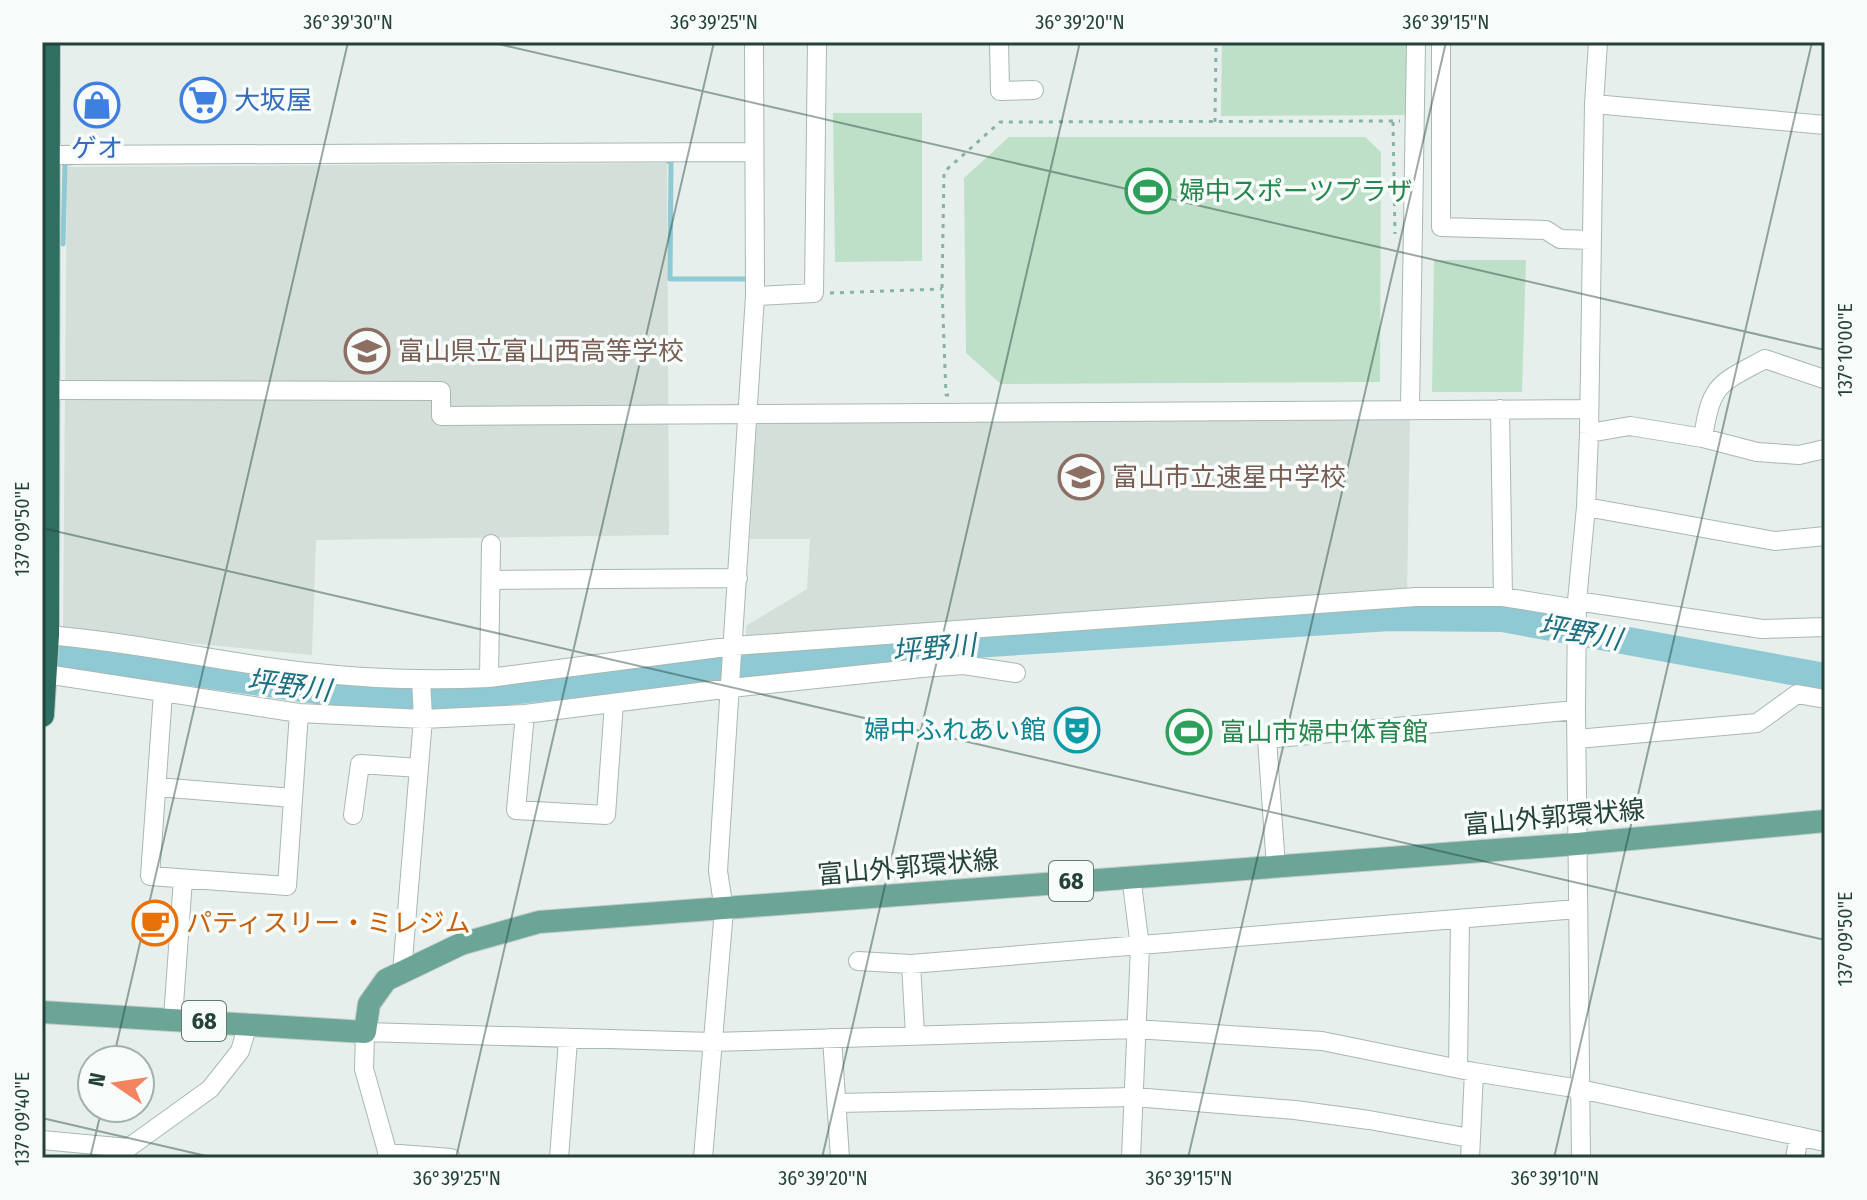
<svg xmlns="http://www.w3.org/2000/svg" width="1867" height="1200" viewBox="0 0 1867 1200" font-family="'Fira Sans Condensed','Noto Sans JP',sans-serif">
	<rect width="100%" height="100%" fill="#e6efeb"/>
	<path fill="#d4dfda" d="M667,163L669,535L316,540L312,655L63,631L67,167Z
		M1410,416L1407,593L746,642V626L807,589L810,539H750L756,417Z"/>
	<path fill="#bfe0c8" d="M1222,42H1407L1405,115L1221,116Z
		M833,113H922V261L835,262Z
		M1009,137H1365L1381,152L1380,382L1001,384L966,353L964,178Z
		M1434,260H1526L1522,392H1432Z"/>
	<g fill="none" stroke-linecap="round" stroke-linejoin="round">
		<path stroke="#8ec9d4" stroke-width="5" d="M665,159L671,163L670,279H746
			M63,244L65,163H71"/>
		<path stroke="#8ec9d4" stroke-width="28" d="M42,651L323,691L381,696H461L927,647L1390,617L1502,618L1825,677"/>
		<g stroke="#a8b8b2" stroke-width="20">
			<path id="minor" d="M999,42L1000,91L1034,90
				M1441,42V227L1546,230L1560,239L1592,240
				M1594,104L1825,125
				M49,155L754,152
				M755,296L814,293L817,42
				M58,390L441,391V416L1589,409
				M1410,408L1416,42
				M1500,409L1503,597
				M1589,433L1630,426L1703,438L1757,452L1799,455L1825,449
				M1703,438C1711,383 1719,384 1765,359L1824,379
				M1586,507L1775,541L1825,536
				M491,580L738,578
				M1577,601L1762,629L1825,627
				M47,635C134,642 220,662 307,672C367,679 428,681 489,678L734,646L1416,597H1503L1577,609
				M46,674L299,713L423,719L525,714L731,688L922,668L964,665L1016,673
				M489,678L491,544
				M163,693L150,876L287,886L299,713
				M525,714L516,810L606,815L614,703
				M1577,739L1757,723L1797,694L1825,699
				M157,787L293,798
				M353,815L360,764L419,768
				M1276,867L1267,739L1576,710
				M858,961L911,964L1577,909
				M911,964L915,1034
				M402,972L423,719L421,679
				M173,1018L183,879
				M832,1038L840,1158
				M1458,1068L1460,920
				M837,1103L1134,1097L1295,1110L1369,1120L1470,1138
				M42,1140L128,1148L210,1089L240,1051L248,1024
				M387,1153L451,1158
				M389,1158L364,1069L365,1032L712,1042L1135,1029L1322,1041L1474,1072L1580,1089L1825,1142
				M559,1158L568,1040
				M703,1158L724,910L718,871L755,296L754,42
				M1131,1158L1140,947L1131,876
				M1470,1158L1474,1072
				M1581,1158L1576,710L1577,601L1586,507L1589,433L1594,104L1598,42
				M1795,1158L1799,1136"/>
		</g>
		<g stroke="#c2cac8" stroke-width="24">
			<path id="major" d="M42,1012L365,1032L369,1004L386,980L461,944L539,922L1577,844L1825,821"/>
		</g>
		<g stroke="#c2cac8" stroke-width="26">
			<path id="highway" d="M42,715L47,635L48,42"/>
		</g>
		<path stroke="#86b3a5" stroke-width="3" stroke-dasharray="4 6" stroke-linecap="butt" d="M1215,122L1216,42
			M1393,122L1395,234
			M830,293L942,289
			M949,395H946L942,289L944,172L1000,122L1400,121"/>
		<use href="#minor" stroke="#fff" stroke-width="18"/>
		<use href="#major" stroke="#6aa596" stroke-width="22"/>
		<use href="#highway" stroke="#2f6f62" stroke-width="24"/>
	</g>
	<path fill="none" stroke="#24423a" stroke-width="2" stroke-opacity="0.45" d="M490,42L1825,350M42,528L1825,940M113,1060L348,42M42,1118L215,1158M90,1158L102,1108M456,1158L714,42M822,1158L1080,42M1188,1158L1446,42M1554,1158L1812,42"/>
	<defs>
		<g id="supermarket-ring" transform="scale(2.3)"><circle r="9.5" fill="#f7fbf9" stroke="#3f7fe0" stroke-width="1.5"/><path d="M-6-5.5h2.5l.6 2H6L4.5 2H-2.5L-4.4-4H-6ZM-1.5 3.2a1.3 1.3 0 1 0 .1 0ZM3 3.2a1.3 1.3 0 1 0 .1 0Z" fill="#3f7fe0"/></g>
		<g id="shop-ring" transform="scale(2.3)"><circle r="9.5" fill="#f7fbf9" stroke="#3f7fe0" stroke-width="1.5"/><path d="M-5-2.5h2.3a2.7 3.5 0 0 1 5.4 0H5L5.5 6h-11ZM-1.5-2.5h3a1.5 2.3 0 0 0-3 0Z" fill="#3f7fe0"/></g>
		<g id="stadium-ring" transform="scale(2.3)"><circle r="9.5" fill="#f7fbf9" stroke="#2e9e5b" stroke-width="1.5"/><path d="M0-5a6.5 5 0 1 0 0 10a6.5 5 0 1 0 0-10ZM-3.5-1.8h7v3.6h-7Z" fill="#2e9e5b"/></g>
		<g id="school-ring" transform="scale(2.3)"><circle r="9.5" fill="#f7fbf9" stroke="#8d6e63" stroke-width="1.5"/><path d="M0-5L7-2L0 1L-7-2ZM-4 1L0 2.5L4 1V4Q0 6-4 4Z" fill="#8d6e63"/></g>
		<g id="theatre-ring" transform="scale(2.3)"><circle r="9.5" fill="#f7fbf9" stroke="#0f9aa8" stroke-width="1.5"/><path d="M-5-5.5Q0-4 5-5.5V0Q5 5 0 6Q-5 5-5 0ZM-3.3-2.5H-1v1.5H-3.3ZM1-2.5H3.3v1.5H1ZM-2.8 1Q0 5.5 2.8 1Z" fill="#0f9aa8"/></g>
		<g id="cafe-ring" transform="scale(2.3)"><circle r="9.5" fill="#f7fbf9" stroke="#e8710a" stroke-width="1.5"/><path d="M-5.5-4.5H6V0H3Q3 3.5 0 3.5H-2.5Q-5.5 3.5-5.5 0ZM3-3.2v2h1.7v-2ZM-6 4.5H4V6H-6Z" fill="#e8710a"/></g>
	</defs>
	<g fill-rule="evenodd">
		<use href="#supermarket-ring" x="203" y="100"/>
		<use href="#shop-ring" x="97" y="105"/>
		<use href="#stadium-ring" x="1148" y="191"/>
		<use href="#school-ring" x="367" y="351"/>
		<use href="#school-ring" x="1081" y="477"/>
		<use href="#theatre-ring" x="1077" y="730"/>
		<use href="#stadium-ring" x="1189" y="732"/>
		<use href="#cafe-ring" x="155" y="923"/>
	</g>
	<g text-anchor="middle" stroke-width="7" stroke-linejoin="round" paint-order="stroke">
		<g fill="#f7fbf9" stroke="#637a73" stroke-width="2">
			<rect x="1049" y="861" width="44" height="40" rx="6"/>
			<rect x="182" y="1001" width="44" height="40" rx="6"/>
		</g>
		<g font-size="24" font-weight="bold" fill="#24423a">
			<text x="1071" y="889">68</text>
			<text x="204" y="1029">68</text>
		</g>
		<g font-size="26" fill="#366cbe" stroke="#f7fbf9" text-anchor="start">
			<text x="234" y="109">大坂屋</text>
			<text x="97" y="157" text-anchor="middle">ゲオ</text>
		</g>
		<g font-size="26" fill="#27864d" stroke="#f7fbf9" text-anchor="start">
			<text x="1179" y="200">婦中スポーツプラザ</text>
			<text x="1220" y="741">富山市婦中体育館</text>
		</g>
		<g font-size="26" fill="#785e54" stroke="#f7fbf9" text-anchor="start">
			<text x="398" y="360">富山県立富山西高等学校</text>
			<text x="1112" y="486">富山市立速星中学校</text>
		</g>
		<g font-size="26" fill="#0d838f" stroke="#f7fbf9" text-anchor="end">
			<text x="1046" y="739">婦中ふれあい館</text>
		</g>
		<g font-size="26" fill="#24423a" stroke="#f7fbf9">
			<text transform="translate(1554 817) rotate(-5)" y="9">富山外郭環状線</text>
			<text transform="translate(908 867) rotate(-5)" y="9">富山外郭環状線</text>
		</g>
		<g font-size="26" fill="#c56008" stroke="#f7fbf9" text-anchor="start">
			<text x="186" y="932">パティスリー・ミレジム</text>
		</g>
		<g font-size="28" font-style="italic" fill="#1c6f80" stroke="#f7fbf9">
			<text transform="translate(1580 632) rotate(10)" y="10">坪野川</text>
			<text transform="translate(934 648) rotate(-5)" y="10">坪野川</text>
			<text transform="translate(289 685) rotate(7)" y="10">坪野川</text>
		</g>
	</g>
	<rect width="1867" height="1200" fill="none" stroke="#f7fbf9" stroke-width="88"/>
	<g transform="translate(116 1084) rotate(283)"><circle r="38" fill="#f7fbf9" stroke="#a3b1ad" stroke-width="2"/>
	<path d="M0-6L14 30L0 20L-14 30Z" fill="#f4845f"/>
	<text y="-12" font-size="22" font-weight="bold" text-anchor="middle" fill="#24423a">N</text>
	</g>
	<rect x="44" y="44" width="1779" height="1112" fill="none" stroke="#24423a" stroke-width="3"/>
	<g font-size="20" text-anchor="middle" fill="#24423a">
		<text x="348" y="29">36°39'30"N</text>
		<text x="714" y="29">36°39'25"N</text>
		<text x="1080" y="29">36°39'20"N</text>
		<text x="1446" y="29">36°39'15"N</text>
		<text transform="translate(1845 350) rotate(-90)" y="7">137°10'00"E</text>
		<text transform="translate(22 529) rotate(-90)" y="7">137°09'50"E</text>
		<text transform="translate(1845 939) rotate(-90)" y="7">137°09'50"E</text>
		<text transform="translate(22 1119) rotate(-90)" y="7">137°09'40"E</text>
		<text x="457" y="1185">36°39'25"N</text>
		<text x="823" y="1185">36°39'20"N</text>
		<text x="1189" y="1185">36°39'15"N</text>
		<text x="1555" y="1185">36°39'10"N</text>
	</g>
</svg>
